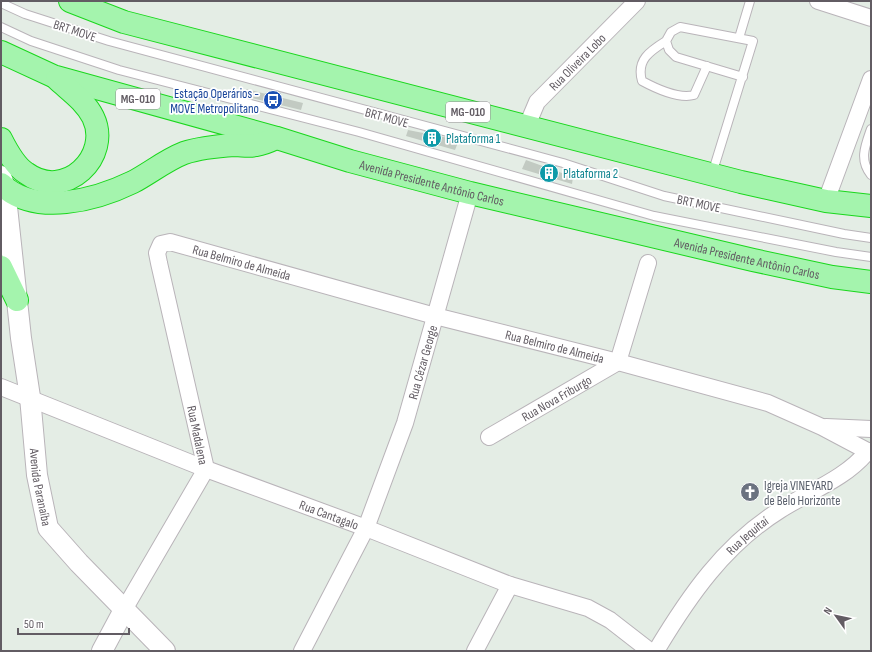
<svg xmlns="http://www.w3.org/2000/svg" width="872" height="652" viewBox="0 0 872 652" font-family="'Sofia Sans Condensed',sans-serif">
	<rect width="100%" height="100%" fill="#e4ede5"/>
	<path fill="#c2cac2" d="M246,89L303,103L301,110L244,96Z
		M408,130L459,140L455,150L406,136Z
		M526,160L573,177L572,184L522,169Z"/>
	<g fill="none" stroke-linecap="round" stroke-linejoin="round">
		<g stroke="#b9b4b9" stroke-width="10">
			<path id="service" d="M1,3L25,14L109,41L563,163L664,196L844,234L871,238
				M1,27L31,41L119,70L359,132L654,216L836,252L871,257
				M739,38L750,1
				M666,41C650,51 636,60 642,81C655,88 679,99 694,95L707,66
				M871,129C865,146 859,160 871,175
				M712,174L753,41L680,27L671,32L666,41L669,50L676,57L743,77"/>
		</g>
		<g stroke="#b9b4b9" stroke-width="18">
			<g id="minor">
				<path d="M818,1L871,18"/>
				<path id="s1" d="M526,128L537,102L637,1"/>
				<path d="M826,201L871,79"/>
				<path id="s2" d="M1,387L206,469L366,528L510,585L588,608L610,620L650,651"/>
				<path d="M826,427L871,429"/>
				<path id="s3" d="M489,437L618,362L648,263"/>
				<path id="s4" d="M125,608L206,469L159,263L157,253L161,244L170,242L435,316L618,362L768,403L822,427L871,453"/>
				<path id="s5" d="M302,651L366,528L405,423L470,193"/>
				<path d="M475,651L510,585"/>
				<path id="s6" d="M656,651C689,596 724,545 780,510C810,491 845,479 868,451"/>
			</g>
		</g>
		<g stroke="#b9b4b9" stroke-width="22">
			<g id="tertiary">
				<path id="s7" d="M1,176L5,188L21,338L30,397L37,475L48,528L79,563L165,651"/>
				<path d="M102,651L125,608"/>
			</g>
		</g>
		<g stroke="#1ad71d" stroke-width="24">
			<g id="trunk">
				<path d="M70,1L124,22L741,182L826,201L871,206"/>
				<path id="s8" d="M1,52L53,76L277,138L350,161L470,193L753,260L832,277L871,282"/>
				<path d="M1,139C7,151 15,166 26,173C65,202 112,156 93,117C85,101 70,91 57,79"/>
				<path d="M1,184C35,217 96,200 133,182C150,173 166,160 184,153C199,148 219,146 235,145C242,145 249,147 256,145C263,144 270,141 276,138"/>
				<path d="M1,267L17,300"/>
			</g>
		</g>
		<use href="#service" stroke="#fff" stroke-width="8"/>
		<use href="#minor" stroke="#fff" stroke-width="16"/>
		<use href="#tertiary" stroke="#fff" stroke-width="20"/>
		<use href="#trunk" stroke="#a4f4ad" stroke-width="22"/>
	</g>
	<defs>
		<g id="bus-disc" transform="scale(1)"><circle r="9.5" fill="#1a4fb4" stroke="#fff"/><path d="M-5-6H5V4H4V6H2V4H-2V6H-4V4H-5ZM-3.5-4V0h7V-4ZM-3.5 1.2v1.5H-2V1.2ZM2 1.2v1.5H3.5V1.2Z" fill="#fff"/></g>
		<g id="building-disc" transform="scale(1)"><circle r="9.5" fill="#0f9aa8" stroke="#fff"/><path d="M-4-6H4V6H1V3H-1V6H-4ZM-2.5-4.3h1.7v1.8h-1.7ZM.8-4.3h1.7v1.8H.8ZM-2.5-1h1.7V.8h-1.7ZM.8-1h1.7V.8H.8Z" fill="#fff"/></g>
		<g id="church-disc" transform="scale(1)"><circle r="9.5" fill="#6b7280" stroke="#fff"/><path d="M-1.2-6h2.4v3.5h3.3v2.4h-3.3V6h-2.4V-.1h-3.3v-2.4h3.3Z" fill="#fff"/></g>
	</defs>
	<g fill-rule="evenodd">
		<use href="#bus-disc" x="273" y="100"/>
		<use href="#building-disc" x="432" y="138"/>
		<use href="#building-disc" x="549" y="173"/>
		<use href="#church-disc" x="750" y="492"/>
	</g>
	<g text-anchor="middle" stroke-width="3.5" stroke-linejoin="round" paint-order="stroke">
		<g fill="#fff" stroke="#918d92" stroke-width="1">
			<rect x="116" y="89" width="44" height="20" rx="3"/>
			<rect x="446" y="102" width="44" height="20" rx="3"/>
		</g>
		<g font-size="12" font-weight="bold" fill="#625c63">
			<text x="138" y="103">MG-010</text>
			<text x="468" y="116">MG-010</text>
		</g>
		<g font-size="13" fill="#625c63" stroke="#fff">
			<text transform="translate(75 30) rotate(18)" y="5">BRT MOVE</text>
			<text dy="5" stroke="none"><textPath href="#s1" startOffset="85">Rua Oliveira Lobo</textPath></text>
			<text transform="translate(387 117) rotate(15)" y="5">BRT MOVE</text>
			<text dy="5" stroke="none"><textPath href="#s8" startOffset="451">Avenida Presidente Antônio Carlos</textPath></text>
			<text transform="translate(699 203) rotate(12)" y="5">BRT MOVE</text>
			<text dy="5" stroke="none"><textPath href="#s8" startOffset="775">Avenida Presidente Antônio Carlos</textPath></text>
			<text dy="5" stroke="none"><textPath href="#s4" startOffset="476">Rua Belmiro de Almeida</textPath></text>
			<text dy="5" stroke="none"><textPath href="#s4" startOffset="800">Rua Belmiro de Almeida</textPath></text>
			<text dy="5" stroke="none"><textPath href="#s5" startOffset="314">Rua Cézar George</textPath></text>
			<text dy="5" stroke="none"><textPath href="#s3" startOffset="78">Rua Nova Friburgo</textPath></text>
			<text transform="translate(198 435) rotate(78)" y="5">Rua Madalena</text>
			<text dy="5" stroke="none"><textPath href="#s7" startOffset="314">Avenida Paranaíba</textPath></text>
			<text dy="5" stroke="none"><textPath href="#s2" startOffset="352">Rua Cantagalo</textPath></text>
			<text dy="5" stroke="none"><textPath href="#s6" startOffset="148">Rua Jequitaí</textPath></text>
		</g>
		<g font-size="13" fill="#164399" stroke="#fff" text-anchor="end">
			<text x="259" y="98">Estação Operários -<tspan x="259" dy="15">MOVE Metropolitano</tspan></text>
		</g>
		<g font-size="13" fill="#0d838f" stroke="#fff" text-anchor="start">
			<text x="446" y="143">Plataforma 1</text>
			<text x="563" y="178">Plataforma 2</text>
		</g>
		<g font-size="13" fill="#5b616d" stroke="#fff" text-anchor="start">
			<text x="764" y="490">Igreja VINEYARD<tspan x="764" dy="15">de Belo Horizonte</tspan></text>
		</g>
	</g>
	<rect width="872" height="652" fill="none" stroke="#625c63" stroke-width="4"/>
	<g transform="translate(836 616) rotate(303)" stroke="#ffffff" stroke-width="3" paint-order="stroke">
	<path d="M0-3L7 15L0 10L-7 15Z" fill="#625c63"/>
	<text y="-6" font-size="11" font-weight="bold" text-anchor="middle" fill="#625c63">N</text>
	</g>
	<path d="M18 628v6h111v-6" fill="none" stroke="#625c63" stroke-width="2"/>
	<text x="24" y="628" font-size="12" fill="#625c63" stroke="#ffffff" stroke-width="3" paint-order="stroke">50 m</text>
</svg>
